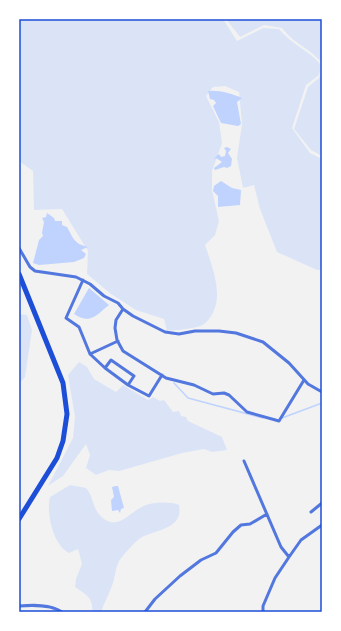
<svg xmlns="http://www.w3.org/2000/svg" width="341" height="631" viewBox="0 0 341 631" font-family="'Zilla Slab',serif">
	<rect width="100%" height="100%" fill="#f2f2f2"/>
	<path fill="#dbe4f7" d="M19,19H223L237,41L263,28L279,29C292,45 309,50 321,65L319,75L306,85L292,128L310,153L322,159V270H317L277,252L260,209L254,185L243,188L237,158L242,124L239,92L225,86L213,87L206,96L219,122L222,143L212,171V190L219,221L215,235L205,245C213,269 228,304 204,324C197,329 176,330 167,331L164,319L136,310L111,294L87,274L88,251L62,209L34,210L33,171L19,161Z
		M226,19H322V63C310,48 295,45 282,28L264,25L240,37Z
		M322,70V156L311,150L294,129L308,87L319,78Z
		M19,314L27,315L32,330L25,377L19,384Z
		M79,362L87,367L94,379L116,392L123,385L148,400L153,397L160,401L164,400L173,412L179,411L181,416L186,417L188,421L222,437L227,450L212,452L204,449L182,453L119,471L109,470L96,475L86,468L90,455L86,444L63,476L48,486L73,438L75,417L68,375Z
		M70,485L86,488C95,498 91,509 104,519C119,529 128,514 140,508C149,502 169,501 179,505C184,530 155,529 139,539C133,544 127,551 122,557C115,565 116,574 113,583C110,593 104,602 101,612H92C94,598 85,594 75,587L76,579L82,564L78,549L69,553C53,545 46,513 50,497Z"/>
	<path fill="#bfd3fe" d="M208,91C220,90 232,94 242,98L237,102L241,124L238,126L221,123L213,106L216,103L214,100L210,99Z
		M227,147L231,149L228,153L232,159L231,166L227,168L224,167L215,170L214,168L222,162L216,158L213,159L219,154L221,157L225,156L226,151L224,148Z
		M221,181L232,188L241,190L240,205L218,207V196L213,191L214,186Z
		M47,213L54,218L55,221H62V225L67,227C74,239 73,243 88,247L81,250L86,254L84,258L74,262L39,265L33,263L39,240L43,236L42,233L44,222L42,218L46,217Z
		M89,288L109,305C96,315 91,325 74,314Z
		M116,486H118L124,508L121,509L120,513L118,510L112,511L111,500L114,497L112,487Z"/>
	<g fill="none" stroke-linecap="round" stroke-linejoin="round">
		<path stroke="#bfd3fe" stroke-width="1.5" d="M174,383L188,398L263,418
			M282,418L322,403"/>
		<path stroke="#5277de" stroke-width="3" d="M19,248L30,267L35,271L76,277L90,284L104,296L118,303L123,309L133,316L165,332L179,334L195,331H219L236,333L263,342L289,363L308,384L322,392
			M83,280L66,318L79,327L90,354L105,368L128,385L149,396L162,375
			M123,309L116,320L115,328L117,340L123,351L166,378L194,385L213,394L224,393L229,395L247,412L279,421L304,380
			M90,354L118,341
			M105,368L111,360L134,376L128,385
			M244,461L281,547L289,557
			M311,512L322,503
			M19,606C32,605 51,604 62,612
			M145,612L155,599L180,576L201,560L216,553L233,532L241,525L250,524L267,514
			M263,612V606L275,578L289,557L301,540L322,525"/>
		<path stroke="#1d4ed8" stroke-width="5" d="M19,274L63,383L67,414L63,441L57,458L19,519"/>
	</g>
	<rect width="341" height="631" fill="none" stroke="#ffffff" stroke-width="40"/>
	<rect x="20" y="20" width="301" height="591" fill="none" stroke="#1d4ed8" stroke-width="1.5"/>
</svg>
